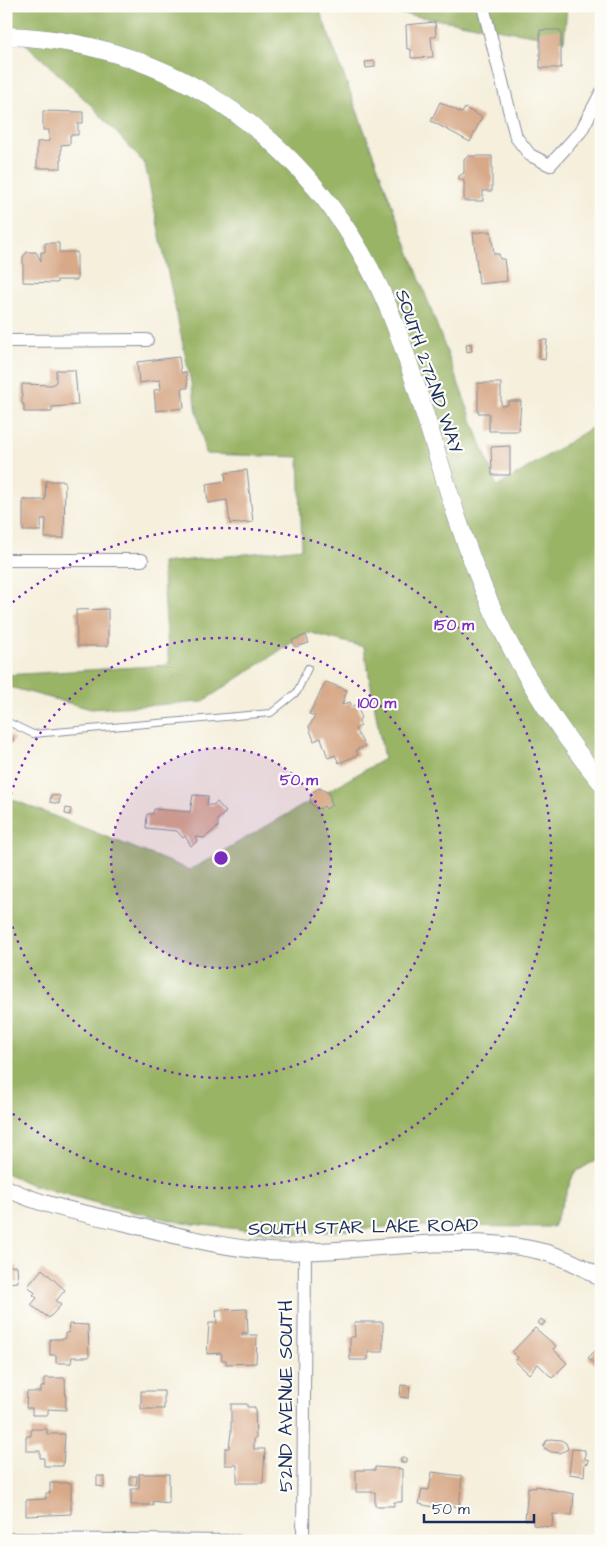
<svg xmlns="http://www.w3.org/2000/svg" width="607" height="1547" viewBox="0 0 607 1547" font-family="'Architects Daughter',sans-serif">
	<rect width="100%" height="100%" fill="#fdfcf7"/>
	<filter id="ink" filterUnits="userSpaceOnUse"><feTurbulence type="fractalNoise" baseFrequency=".02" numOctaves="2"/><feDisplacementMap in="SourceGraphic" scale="10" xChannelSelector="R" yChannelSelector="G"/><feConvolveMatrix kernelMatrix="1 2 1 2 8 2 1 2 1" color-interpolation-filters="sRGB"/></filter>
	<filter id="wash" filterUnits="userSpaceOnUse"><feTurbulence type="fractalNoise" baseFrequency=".0096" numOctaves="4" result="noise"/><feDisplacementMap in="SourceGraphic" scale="20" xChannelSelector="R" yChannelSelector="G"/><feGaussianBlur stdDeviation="1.12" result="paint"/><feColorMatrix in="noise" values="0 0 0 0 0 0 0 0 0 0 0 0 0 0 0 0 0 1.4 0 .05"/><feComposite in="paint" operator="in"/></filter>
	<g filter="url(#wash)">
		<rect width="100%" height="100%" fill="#f5efdc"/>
		<path fill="#9ab466" stroke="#5a7262" d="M6,6H318L497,487L601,422V1157L574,1173L553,1227L397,1226L293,1235L184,1223L103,1205L30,1184L6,1173V797L190,870L384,759L364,647L308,632L202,702L91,709L6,686V675L169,665L162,563L302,548L299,457L206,454L145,164L93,107L6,25Z
			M354,6H567L564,40Z"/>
		<g id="blocks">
			<path fill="#d7a988" d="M435,22L436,37H431L433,57L411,58V49H407L406,25Z
				M540,30H561V68H540Z
				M375,61V67L366,68L365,62Z
				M440,102L462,113L465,108L482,117L470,142L431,121Z
				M43,111L83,112V123H78V135H70V144L61,145V168H37V142L49,141V130H43Z
				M468,156H492V191H483V201H464V181L459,179V176L464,173V160Z
				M491,231L494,254H499L500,259H504L507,281L479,284L473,233Z
				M45,243H59V252H77V280H57V283L23,282V257L27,252H36L41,261V252H45Z
				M541,340H547L545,360L539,359Z
				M471,343L472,351L467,352L466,344Z
				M179,357L181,373L186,372L188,388H182L184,408L156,411L154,390L161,389L160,380L139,383L137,362Z
				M56,370H75L78,405L52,407V412H24V404H22V384L52,385L56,382Z
				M478,383H501V406L508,405V401H521L519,431H489V413H478Z
				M510,446V475H492L491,447Z
				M247,470L253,522L230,524L227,500L208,503L206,484L226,481L225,473Z
				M46,481H65L64,538H45L46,519H41V531H23V500H45Z
				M108,609V646H77L76,610Z
				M306,635L309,643L295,647L292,640Z
				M326,682L347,690L342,705L350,702L352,706L357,705L361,716L359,722L361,726L355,729L365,746L356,750L358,755L339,763L335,755L328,758L321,738L314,741L309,727L315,716L309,714Z
				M8,735L14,739L9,747L6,745Z
				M319,788L329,793L332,805L326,809L324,806L320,809L311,804L310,794Z
				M51,795L60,796L59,804L50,802Z
				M193,795L208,796L207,805H213L217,802L226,812L218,819V827L204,838L195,837L198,841L191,846L185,836L183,838L177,831L146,828L147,814H153L154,809L190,812Z
				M66,808L71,809L70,815L65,814Z
				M6,1266H17L18,1282L6,1283Z
				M42,1269L65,1290L56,1301L61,1305L49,1318L31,1305L37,1298L33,1295L35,1293L28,1286Z
				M247,1309L248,1333H242V1335H257L256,1363L226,1364V1360H222L221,1353L207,1354L209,1323H217L216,1310Z
				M541,1319L545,1322L542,1326L538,1323Z
				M354,1322H383V1352H368V1360H350V1337H355Z
				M69,1324L88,1325L89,1357H72L71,1363H56V1355H50V1339H65V1333H68Z
				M535,1328L556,1346L553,1349L567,1363L552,1378L538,1364L529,1374L515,1361L518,1358L512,1352Z
				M601,1345V1369L588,1358Z
				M44,1378H65L66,1410L48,1409V1415H32V1408H26L27,1392H41V1387H44Z
				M401,1385L410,1386L409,1398L400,1397Z
				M141,1391H164V1409H141Z
				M231,1404H247V1407H255L256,1438H254V1449H265L263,1483H237V1465H225V1448H229L231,1432Z
				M31,1429H47V1434H65L63,1466H44V1458H40V1451H26V1436H31Z
				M551,1439L561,1440L566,1443L568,1449L560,1453L551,1452L543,1447L546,1441Z
				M572,1449L585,1450V1459L589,1460L588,1464L585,1463L584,1476L569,1474Z
				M401,1458H406V1463H401Z
				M375,1467L402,1469V1502H394V1506H375V1492H356V1470H375Z
				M432,1472L462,1476L459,1507L443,1505V1509L419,1504L422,1489L429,1490Z
				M139,1474H169V1503L153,1501V1505H131V1489H139Z
				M97,1476H104V1487L97,1486Z
				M130,1476H137L136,1485H130Z
				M50,1483H71V1514L26,1516V1500L46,1499V1493H50Z
				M536,1486L574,1494L572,1515L553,1514L552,1527L533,1525V1521L525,1520L528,1487L536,1488Z"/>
		</g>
	</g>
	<g filter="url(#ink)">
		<use href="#blocks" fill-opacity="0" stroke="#888f9d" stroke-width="1"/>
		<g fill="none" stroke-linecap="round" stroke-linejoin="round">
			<g stroke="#888f9d" stroke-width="8">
				<path id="service" d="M6,721L33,734L271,713L297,692L308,668"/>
			</g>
			<g stroke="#888f9d" stroke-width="14">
				<path id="minor" d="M483,6L516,137L530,155L550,165L581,131L601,93
					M6,341L147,340
					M6,560H142
					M6,1539L237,1541
					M303,1541L305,1251"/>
			</g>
			<g stroke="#888f9d" stroke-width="18">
				<path id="tertiary" d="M6,1188C42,1206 83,1213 122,1222C166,1233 211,1245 256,1250C359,1261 513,1212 601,1279"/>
			</g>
			<g stroke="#888f9d" stroke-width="19">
				<path id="secondary" d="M6,36C188,41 334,160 396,327C428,414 448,504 484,590C513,659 553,724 601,782"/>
			</g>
			<use href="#service" stroke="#fff" stroke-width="6"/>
			<use href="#minor" stroke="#fff" stroke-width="12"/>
			<use href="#tertiary" stroke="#fff" stroke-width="16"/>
			<use href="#secondary" stroke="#fff" stroke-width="18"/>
		</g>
	</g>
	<circle cx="221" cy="858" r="110" fill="#7b2cbf" fill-opacity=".12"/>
	<g fill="none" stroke="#7b2cbf" stroke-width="2.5" stroke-dasharray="2.5 5">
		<circle cx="221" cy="858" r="110"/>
		<path d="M7 809A220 220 0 1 1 7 907"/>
		<path d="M7 607A330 330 0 1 1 7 1109"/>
	</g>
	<g text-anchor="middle" stroke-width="4.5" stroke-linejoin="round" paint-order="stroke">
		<g font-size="19" fill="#1b2f5e" stroke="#fdfcf7">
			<text transform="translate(430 371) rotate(71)" y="7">SOUTH 272ND WAY</text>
			<text transform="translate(363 1226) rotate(-1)" y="7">SOUTH STAR LAKE ROAD</text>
			<text transform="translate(285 1396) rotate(-90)" y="7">52ND AVENUE SOUTH</text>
		</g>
	</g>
	<circle cx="221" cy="858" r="8" fill="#7b2cbf" stroke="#fdfcf7" stroke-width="2.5"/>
	<g font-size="15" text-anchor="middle" font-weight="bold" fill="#7b2cbf" stroke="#fdfcf7" stroke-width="4.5" stroke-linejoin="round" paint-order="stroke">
		<text x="454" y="630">150 m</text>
		<text x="377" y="708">100 m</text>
		<text x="299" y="785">50 m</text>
	</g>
	<rect width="607" height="1547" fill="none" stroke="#fdfcf7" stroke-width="25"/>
	<path d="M424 1514v8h110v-8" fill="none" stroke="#1b2f5e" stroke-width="2.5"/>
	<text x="432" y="1514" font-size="15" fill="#1b2f5e" stroke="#fdfcf7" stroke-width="4" paint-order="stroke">50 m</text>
</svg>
